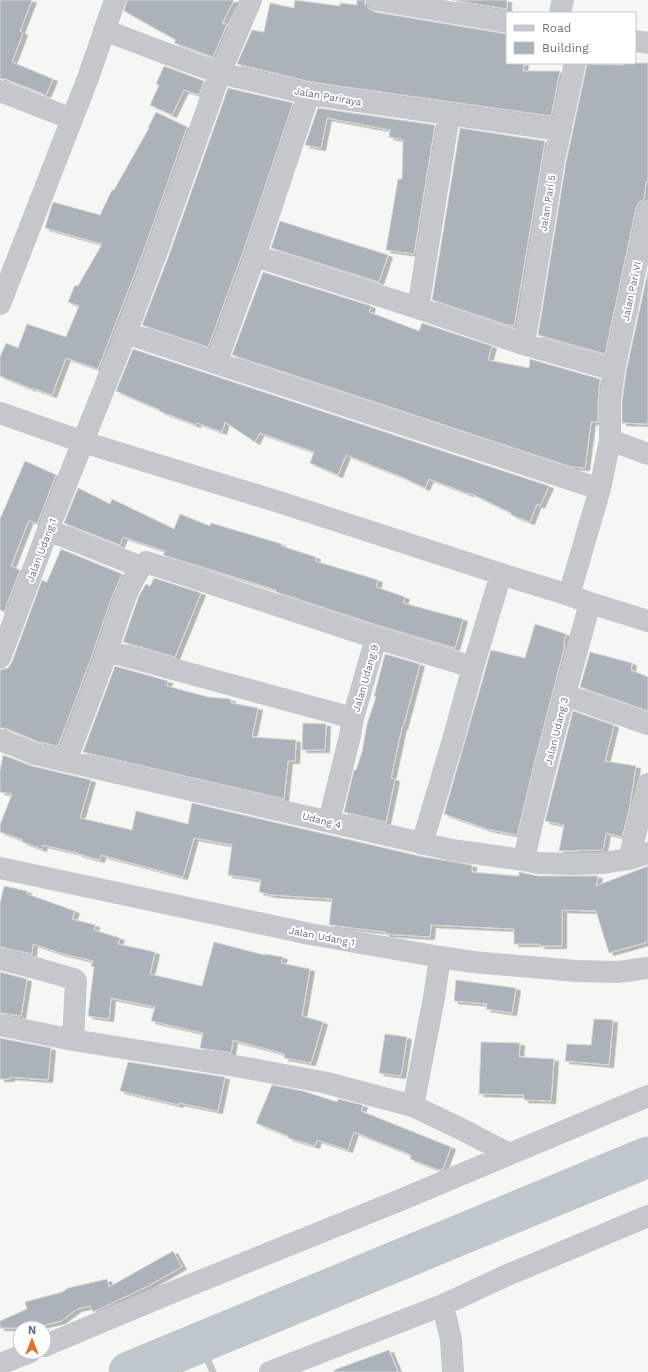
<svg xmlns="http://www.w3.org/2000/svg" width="648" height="1372" viewBox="0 0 648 1372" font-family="'Work Sans',sans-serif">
	<defs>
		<filter id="shadow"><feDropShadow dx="4.5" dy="2.5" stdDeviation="0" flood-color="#0004"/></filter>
	</defs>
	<rect width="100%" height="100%" fill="#f6f7f4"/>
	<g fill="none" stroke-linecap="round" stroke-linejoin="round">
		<path stroke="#bfc7cd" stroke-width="7" d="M200,1343L213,1372"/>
		<path stroke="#bfc7cd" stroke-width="41" d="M129,1372L648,1157"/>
	</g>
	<path fill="#abb2b9" stroke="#d8d8d6" filter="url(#shadow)" d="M0,0H32L20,31L23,33L12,62L53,79L46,95L5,79H0Z
		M127,0H234L222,24H227L213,57L174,43L176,40L124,11Z
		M295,0L340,6V3L357,5V0H365V5L369,9L375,12L507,34V63H524L523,71H560L551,116L311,82L237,64L252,30L264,32L270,3L294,8Z
		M452,0H507V9Z
		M624,63H648V182H646L644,199L639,202L636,208L605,354L538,335L566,162L587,64L624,65Z
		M164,66L204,81L199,95L184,90L172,115L150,105L159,85L156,84Z
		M228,88L293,103L243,252L208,347L142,325L169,255Z
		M318,108L435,125L414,254L386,250L398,179H402L403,140L389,137L390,130L327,118L321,148L305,145Z
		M156,112L187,127L145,247L98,369L66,358L52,395L32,388V389L0,376V357L6,343L18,348L27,324L66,337L79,306L68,302L75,285L78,286L102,244L45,228L53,202L100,215L112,190H114L149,128H148Z
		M460,128L545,141L514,326L504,324L432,300Z
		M280,221L388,255L379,282L271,248Z
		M648,271V424L622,423V402L626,372Z
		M263,272L371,306L369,312L419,331L422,323L492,346L488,360L529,368L530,359L600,379L598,401V422H591L585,468L572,467L232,355Z
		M133,349L212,375L549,486L540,506L537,504L530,522L511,515V513L470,493L469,494L429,479L425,488L402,477L346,455L338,475L310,463L314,452L260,433L255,442L225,422L222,432L197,423L196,425L159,411L160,410L116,391Z
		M25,461L56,475L37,524L29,520L11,566L20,570L4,612L0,610V519Z
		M78,488L110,504L112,499L174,529L180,514L210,526L211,523L282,544L281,546L316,557L315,561L378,580L376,587L405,597L403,603L463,619L455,648L380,626L276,592V590L163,555L165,551L123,537L120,545L64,523Z
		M61,549L122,574L111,599L90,661L58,746L39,742L5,728H0V670L8,668L12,662L42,580L47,582Z
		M154,578L201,593L175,657L123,642L139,596L146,584L150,586Z
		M535,624L566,634L563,645H565L535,760L517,835L487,829L444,814L491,650L525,658Z
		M590,652L632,663L631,670L648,677V711L580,687Z
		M385,654L420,664L403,727H402L391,778L395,779L386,822L344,812L354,770H356L362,752L367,724L376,697L374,696Z
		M115,666L168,681L167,686L208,697L231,699V703L258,708L252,737L296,740L295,761H288L284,799L83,752Z
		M573,711L614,725L605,761L636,766L629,810L622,837L606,833L603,850L559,851L564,825L545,821Z
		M303,723L326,724L325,750H302Z
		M3,755L32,766L91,780L80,818L132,830L136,811L188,824L192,803L419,856L472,865V872L519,876V872L538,876H598L596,886L648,866V942L609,953L596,911L562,910V946H540V944H514V929L431,925L430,937L385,934V932L329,925L332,899L272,895L259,892L261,880L228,875L232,845L194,838L183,877L101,855L100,860L78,854V853L43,845L42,849L22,842L23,840L0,832V825L12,794L0,792V771Z
		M4,886L27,891V894L75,911L72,919L95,925L94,930L120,938L118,944L155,952L150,974L202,986L214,942L264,955L265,954L283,957L281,963L310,969L302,1016L323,1022L311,1063L284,1058L285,1054L233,1040L231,1053L200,1048L203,1033L151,1021L155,1007L111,998L109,1019L88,1016L94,967L91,966L93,961L60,953L33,944L32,954L0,947V904Z
		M0,972L27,979L21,1016L0,1013Z
		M456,980L516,988L512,1013L486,1009L487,1004L454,1001Z
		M594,1019L613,1020L609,1065L565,1061L567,1044L591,1045Z
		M385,1034L407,1037L401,1076L379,1073Z
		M0,1038L51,1048L48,1080L10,1077V1079H0Z
		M481,1042L520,1043L519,1057L554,1059L551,1101L524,1100V1095L479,1094Z
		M128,1062L225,1077L218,1111L179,1103V1105L120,1091Z
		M272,1085L303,1091L337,1102L338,1099L363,1105L361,1111L451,1147L443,1169L439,1170L410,1159L411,1155L354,1132L348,1150L317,1140L315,1146L288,1138V1136L256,1123Z
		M173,1251L182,1267L146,1287L97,1310L93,1312L90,1306L77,1309L61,1321L32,1328H0V1321L27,1309L25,1302L62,1292L68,1288L107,1279L109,1287Z
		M389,1350L398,1372H335L334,1370Z"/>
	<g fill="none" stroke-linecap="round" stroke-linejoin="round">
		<path stroke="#c4c7cb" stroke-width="22" d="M377,0L507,22
			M560,13L563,0
			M104,30L186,61L220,73L309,94L560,130
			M635,41L648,43
			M0,91L72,119
			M309,94L255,256L418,308L523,344L614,370L610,401V440L600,489L569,595
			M255,256L216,363L600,489
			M0,304L88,78L115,0
			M418,308L449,115
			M126,333L216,363
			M523,344L527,327L554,160L575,63
			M614,370L648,211
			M0,413L83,442L279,502L501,574L569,595L590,603L648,621
			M610,440L648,454
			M48,530L141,567
			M107,651L353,718L350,736L329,821
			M0,658L48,530L126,333L157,251L220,73L251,0
			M565,695L648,724
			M353,718L376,638
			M0,740L35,754L452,850L524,860L538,863L574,864L603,863L629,859L648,853
			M66,761C80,724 94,688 107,651C116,626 127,580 146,562L376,638L473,667L501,574
			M422,844L455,733L473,667
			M629,859L648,784
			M524,860C542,773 567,688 590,603
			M0,868L310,934L440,957L473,962L576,971L618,972L648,968
			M0,959L39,969L74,979L76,981L73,1040
			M0,1025L73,1040L241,1067L327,1083L413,1106L463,1130L509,1154
			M413,1106L434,998L440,957
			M443,1305L451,1340L453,1372
			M44,1346L163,1296L398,1201L648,1096
			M0,1364L30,1352
			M270,1372L443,1305L503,1277L648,1216"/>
	</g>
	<g text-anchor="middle" stroke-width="4" stroke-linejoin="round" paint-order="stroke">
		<g font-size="10" fill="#667285" stroke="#fff">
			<text transform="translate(328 96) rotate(10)" y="4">Jalan Pariraya</text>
			<text transform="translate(547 203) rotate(-81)" y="4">Jalan Pari 5</text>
			<text transform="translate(631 291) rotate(-78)" y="4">Jalan Pari VI</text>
			<text transform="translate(41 550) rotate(-69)" y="4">Jalan Udang 1</text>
			<text transform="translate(365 678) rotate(-74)" y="4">Jalan Udang 9</text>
			<text transform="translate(556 731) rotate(-76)" y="4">Jalan Udang 3</text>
			<text transform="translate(322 820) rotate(14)" y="4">Udang 4</text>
			<text transform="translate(322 936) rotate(11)" y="4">Jalan Udang 1</text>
		</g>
	</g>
	<rect x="506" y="12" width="130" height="52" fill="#ffffff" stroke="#c2c7ce"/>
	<rect x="514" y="25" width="20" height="6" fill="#c4c7cb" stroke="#c2c7ce"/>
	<text x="542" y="32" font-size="12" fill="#667285">Road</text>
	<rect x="514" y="42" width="20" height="12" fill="#abb2b9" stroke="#c2c7ce"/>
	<text x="542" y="52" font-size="12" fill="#667285">Building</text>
	<g transform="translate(32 1340)"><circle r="19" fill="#ffffff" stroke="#c2c7ce"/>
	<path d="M0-3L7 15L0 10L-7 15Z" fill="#e27429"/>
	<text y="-6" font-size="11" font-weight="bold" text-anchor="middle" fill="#667285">N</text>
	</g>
</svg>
